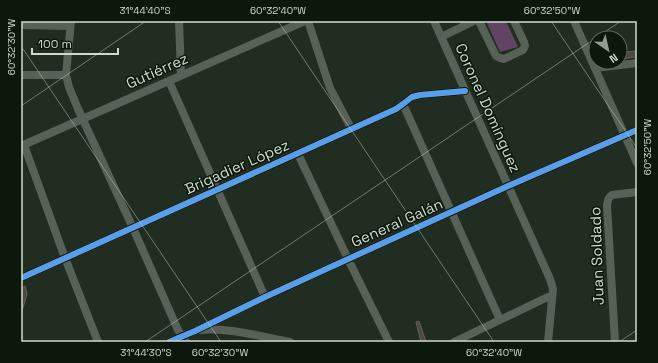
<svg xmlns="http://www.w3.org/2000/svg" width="658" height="363" viewBox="0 0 658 363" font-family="'Space Grotesk',sans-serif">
	<rect width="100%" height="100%" fill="#212d21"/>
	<path fill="#614364" d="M486,21H506L518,47L500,52Z"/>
	<path fill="#4e4640" stroke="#65625c" d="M635,51L636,57L620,59V53Z
		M25,286L27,294L22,311L21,310V288Z
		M419,321L426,342H421L416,322Z"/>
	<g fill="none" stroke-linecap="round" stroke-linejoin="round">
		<path stroke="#576157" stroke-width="8" d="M71,21L66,75L69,87L78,109L133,228L178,330L186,342
			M179,21L181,75
			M308,21L330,88L351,128
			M434,21L550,279L553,289L548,342
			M479,21L496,56L500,58L504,59L523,50L525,46L524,42L514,21
			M574,21L637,163
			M21,25L70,26
			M441,37L474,21
			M595,68L637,63
			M21,75H66
			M169,81L265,297
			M403,104L500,320
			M24,145L65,258L98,342
			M21,146L305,21
			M298,154L348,259L389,342
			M21,278L396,109L403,104L412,97L420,95L465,91
			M200,330C229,327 262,337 290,342
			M169,342L195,331L265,297L508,186L637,130
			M454,342L552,295
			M615,342L607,205C608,200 608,198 612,195L637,192"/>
		<g stroke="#0d180d" stroke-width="8">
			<path id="cycleway" d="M21,278L396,109L403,104L412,97L420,95L465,91
				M169,342L195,331L265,297L508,186L637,130"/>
		</g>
		<use href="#cycleway" stroke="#5a9eea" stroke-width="6"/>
	</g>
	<path fill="none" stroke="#ccdbcc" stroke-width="1" stroke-opacity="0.45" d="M278,21L494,342M551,21L637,148M21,46L221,342M21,106L146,21M145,342L621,21M619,342L637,330"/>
	<g text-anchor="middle" stroke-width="3" stroke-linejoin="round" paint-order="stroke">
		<g font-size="15" fill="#ccdbcc" stroke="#0d180d">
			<text transform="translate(157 71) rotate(-24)" y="5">Gutiérrez</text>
			<text transform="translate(488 108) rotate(66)" y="5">Coronel Domínguez</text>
			<text transform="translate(237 167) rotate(-24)" y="5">Brigadier López</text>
			<text transform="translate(397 223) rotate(-24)" y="5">General Galán</text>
			<text transform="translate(597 256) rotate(-92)" y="5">Juan Soldado</text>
		</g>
	</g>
	<rect width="658" height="363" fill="none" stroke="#0d180d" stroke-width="44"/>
	<g transform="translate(608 50) rotate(146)"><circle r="19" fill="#0d180d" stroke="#596659"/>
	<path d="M0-3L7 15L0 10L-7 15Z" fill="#909e90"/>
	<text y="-6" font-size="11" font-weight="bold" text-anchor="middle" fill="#ccdbcc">N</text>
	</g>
	<path d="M32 48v6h86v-6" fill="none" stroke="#ccdbcc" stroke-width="2"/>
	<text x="38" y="48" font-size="12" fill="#ccdbcc" stroke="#0d180d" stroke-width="3" paint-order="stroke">100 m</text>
	<rect x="22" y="22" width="614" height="319" fill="none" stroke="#ccdbcc" stroke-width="1.5"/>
	<g font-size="10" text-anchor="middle" fill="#ccdbcc">
		<text x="145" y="14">31°44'40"S</text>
		<text x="278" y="14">60°32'40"W</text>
		<text x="552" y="14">60°32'50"W</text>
		<text transform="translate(11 47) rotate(-90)" y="4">60°32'30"W</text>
		<text transform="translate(647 147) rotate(-90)" y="4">60°32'50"W</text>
		<text x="146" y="356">31°44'30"S</text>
		<text x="220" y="356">60°32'30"W</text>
		<text x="494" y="356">60°32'40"W</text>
	</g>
</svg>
